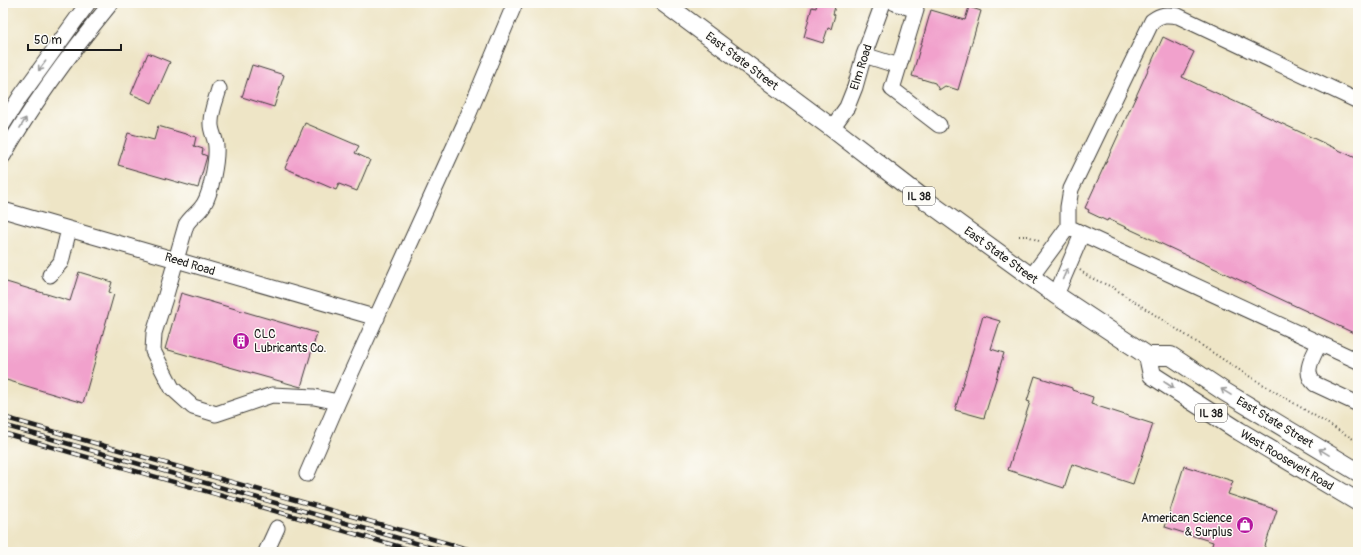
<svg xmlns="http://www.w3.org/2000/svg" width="1361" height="555" viewBox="0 0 1361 555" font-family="Pangolin,sans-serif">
	<rect width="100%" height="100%" fill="#fdfcf7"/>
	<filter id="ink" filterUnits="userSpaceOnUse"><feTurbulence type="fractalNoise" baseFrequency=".025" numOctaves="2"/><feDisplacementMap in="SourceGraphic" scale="8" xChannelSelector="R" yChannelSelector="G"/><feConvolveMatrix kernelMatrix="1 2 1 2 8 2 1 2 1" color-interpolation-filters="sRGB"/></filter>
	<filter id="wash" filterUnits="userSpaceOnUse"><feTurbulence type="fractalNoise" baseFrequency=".012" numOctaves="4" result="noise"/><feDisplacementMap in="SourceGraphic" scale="16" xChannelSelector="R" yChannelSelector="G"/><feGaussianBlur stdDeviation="0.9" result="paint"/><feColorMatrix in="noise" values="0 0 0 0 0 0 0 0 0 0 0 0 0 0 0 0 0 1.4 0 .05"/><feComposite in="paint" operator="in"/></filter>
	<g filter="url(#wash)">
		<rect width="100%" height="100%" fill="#eee5c6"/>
		<g id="blocks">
			<path fill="#f1a1cc" d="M817,3H836L833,14L835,15L831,29L828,28L823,43L804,37L812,7L816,8Z
				M969,7L981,11L958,90L945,86L939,90L935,83L912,76L931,10L965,20Z
				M1163,37L1194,52L1182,77L1358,159V335L1108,219L1107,221L1088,212L1089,210L1085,208Z
				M148,53L170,62L152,103L131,94Z
				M252,65L284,75L274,107L242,97Z
				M305,123L359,146L355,153L370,160L357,191L339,184L336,190L285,168Z
				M158,126L196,137L194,146L203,149L202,154L207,156L198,188L118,165L128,133L154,140Z
				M79,272L112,282L109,292L114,294L83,403L3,379V281L70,301Z
				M181,293L317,333L301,387L165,349Z
				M983,316L1000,321L991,349L1004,353L984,418L955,410Z
				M1035,376L1072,388V390L1093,397L1091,404L1153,424L1133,484L1072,464L1064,488L1008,470L1030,402L1027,401Z
				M1184,466L1233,481L1228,494L1277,510L1263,552H1210L1213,542L1165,527Z"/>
		</g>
	</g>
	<g filter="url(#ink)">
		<use href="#blocks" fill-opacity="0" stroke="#3c3a36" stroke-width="1"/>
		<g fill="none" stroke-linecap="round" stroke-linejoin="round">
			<g stroke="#3c3a36" stroke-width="17">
				<path id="minor" d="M895,3L916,10L892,89L939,125
					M864,55L899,66
					M219,89C216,100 211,111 211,122C210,131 216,138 216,147C217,160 211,193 204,204C199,213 191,216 186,225L166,295L154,333L153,351L172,388L193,407L216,414L272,395L314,397L338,402
					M3,124L20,97L88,3
					M832,128L847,107L855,87L864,55L883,3
					M3,156C34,101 71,52 111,3
					M3,210L377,318
					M1068,227L1358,361
					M50,275L61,262L69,229
					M1031,277L1068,227V207L1071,189L1152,21C1161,14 1167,14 1178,16L1358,101
					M1056,295L1082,234
					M1319,344C1313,357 1302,372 1315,384L1358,404
					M307,474L338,402L464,125L515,3
					M266,552L277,528"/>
			</g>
			<g stroke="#3c3a36" stroke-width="20">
				<path id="major" d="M664,3L832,128L920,196L1056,295L1148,356H1171L1225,392L1358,472
					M1148,356L1152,375L1239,431L1358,502"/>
			</g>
			<path stroke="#3c3a36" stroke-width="2" stroke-dasharray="1 3" stroke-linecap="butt" d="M1019,236H1028L1041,242
				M1080,270L1089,277L1112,287L1244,373L1358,442"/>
			<use href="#minor" stroke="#fff" stroke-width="15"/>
			<use href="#major" stroke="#fff" stroke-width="18"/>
			<g stroke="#1c1c1c" stroke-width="4.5">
				<path id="rail" d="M3,417L478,552
					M3,425L447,552
					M3,433L418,552"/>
			</g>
			<use href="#rail" stroke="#fdfcf7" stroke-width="3" stroke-dasharray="9" stroke-linecap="butt"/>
		</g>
		<defs><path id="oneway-shaft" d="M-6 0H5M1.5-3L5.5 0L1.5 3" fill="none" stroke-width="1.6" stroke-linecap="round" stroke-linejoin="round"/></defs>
		<g stroke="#999">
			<use href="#oneway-shaft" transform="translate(42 66) rotate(127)"/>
			<use href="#oneway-shaft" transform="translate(23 123) rotate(-59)"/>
			<use href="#oneway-shaft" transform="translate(1065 274) rotate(-66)"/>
			<use href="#oneway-shaft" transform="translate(1169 385) rotate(33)"/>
			<use href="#oneway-shaft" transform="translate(1226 392) rotate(-148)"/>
			<use href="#oneway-shaft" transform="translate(1324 452) rotate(-149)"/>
		</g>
	</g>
	<defs>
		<g id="building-disc" transform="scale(0.9)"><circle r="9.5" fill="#b5179e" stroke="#fdfcf7"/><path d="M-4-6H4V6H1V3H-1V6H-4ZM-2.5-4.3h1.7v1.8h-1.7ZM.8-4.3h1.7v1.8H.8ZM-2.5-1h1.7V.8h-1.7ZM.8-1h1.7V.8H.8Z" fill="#fff"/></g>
		<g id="shop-disc" transform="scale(0.9)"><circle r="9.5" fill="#b5179e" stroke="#fdfcf7"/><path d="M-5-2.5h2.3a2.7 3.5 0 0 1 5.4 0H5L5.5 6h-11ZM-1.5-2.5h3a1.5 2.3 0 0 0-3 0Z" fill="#fff"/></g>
	</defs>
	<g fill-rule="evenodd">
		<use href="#building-disc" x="241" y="341"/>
		<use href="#shop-disc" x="1245" y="525"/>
	</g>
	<g text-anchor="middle" stroke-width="3" stroke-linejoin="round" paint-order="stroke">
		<g fill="#fdfcf7" stroke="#605f5e" stroke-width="1">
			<rect x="903" y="187" width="32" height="18" rx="3"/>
			<rect x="1195" y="404" width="32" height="18" rx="3"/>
		</g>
		<g font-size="11" font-weight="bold" fill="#1c1c1c">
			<text x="919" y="200">IL 38</text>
			<text x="1211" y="417">IL 38</text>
		</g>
		<g font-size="12" fill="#1c1c1c" stroke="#fdfcf7">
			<text transform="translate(742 61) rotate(37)" y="4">East State Street</text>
			<text transform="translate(861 67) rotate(-72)" y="4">Elm Road</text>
			<text transform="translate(1001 255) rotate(36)" y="4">East State Street</text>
			<text transform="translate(190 264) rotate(17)" y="4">Reed Road</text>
			<text transform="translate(1275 422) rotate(31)" y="4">East State Street</text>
			<text transform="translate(1287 460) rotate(31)" y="4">West Roosevelt Road</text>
		</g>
		<g font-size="12" fill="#1c1c1c" stroke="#fdfcf7" text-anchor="start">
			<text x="254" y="338">CLC<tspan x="254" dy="14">Lubricants Co.</tspan></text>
			<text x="1232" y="522" text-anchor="end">American Science<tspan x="1232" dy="14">&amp; Surplus</tspan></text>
		</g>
	</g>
	<rect width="1361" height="555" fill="none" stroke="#fdfcf7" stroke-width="16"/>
	<path d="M28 44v6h93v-6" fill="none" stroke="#1c1c1c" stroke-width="2"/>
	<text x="34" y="44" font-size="12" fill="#1c1c1c" stroke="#fdfcf7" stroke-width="3" paint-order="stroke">50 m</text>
</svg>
